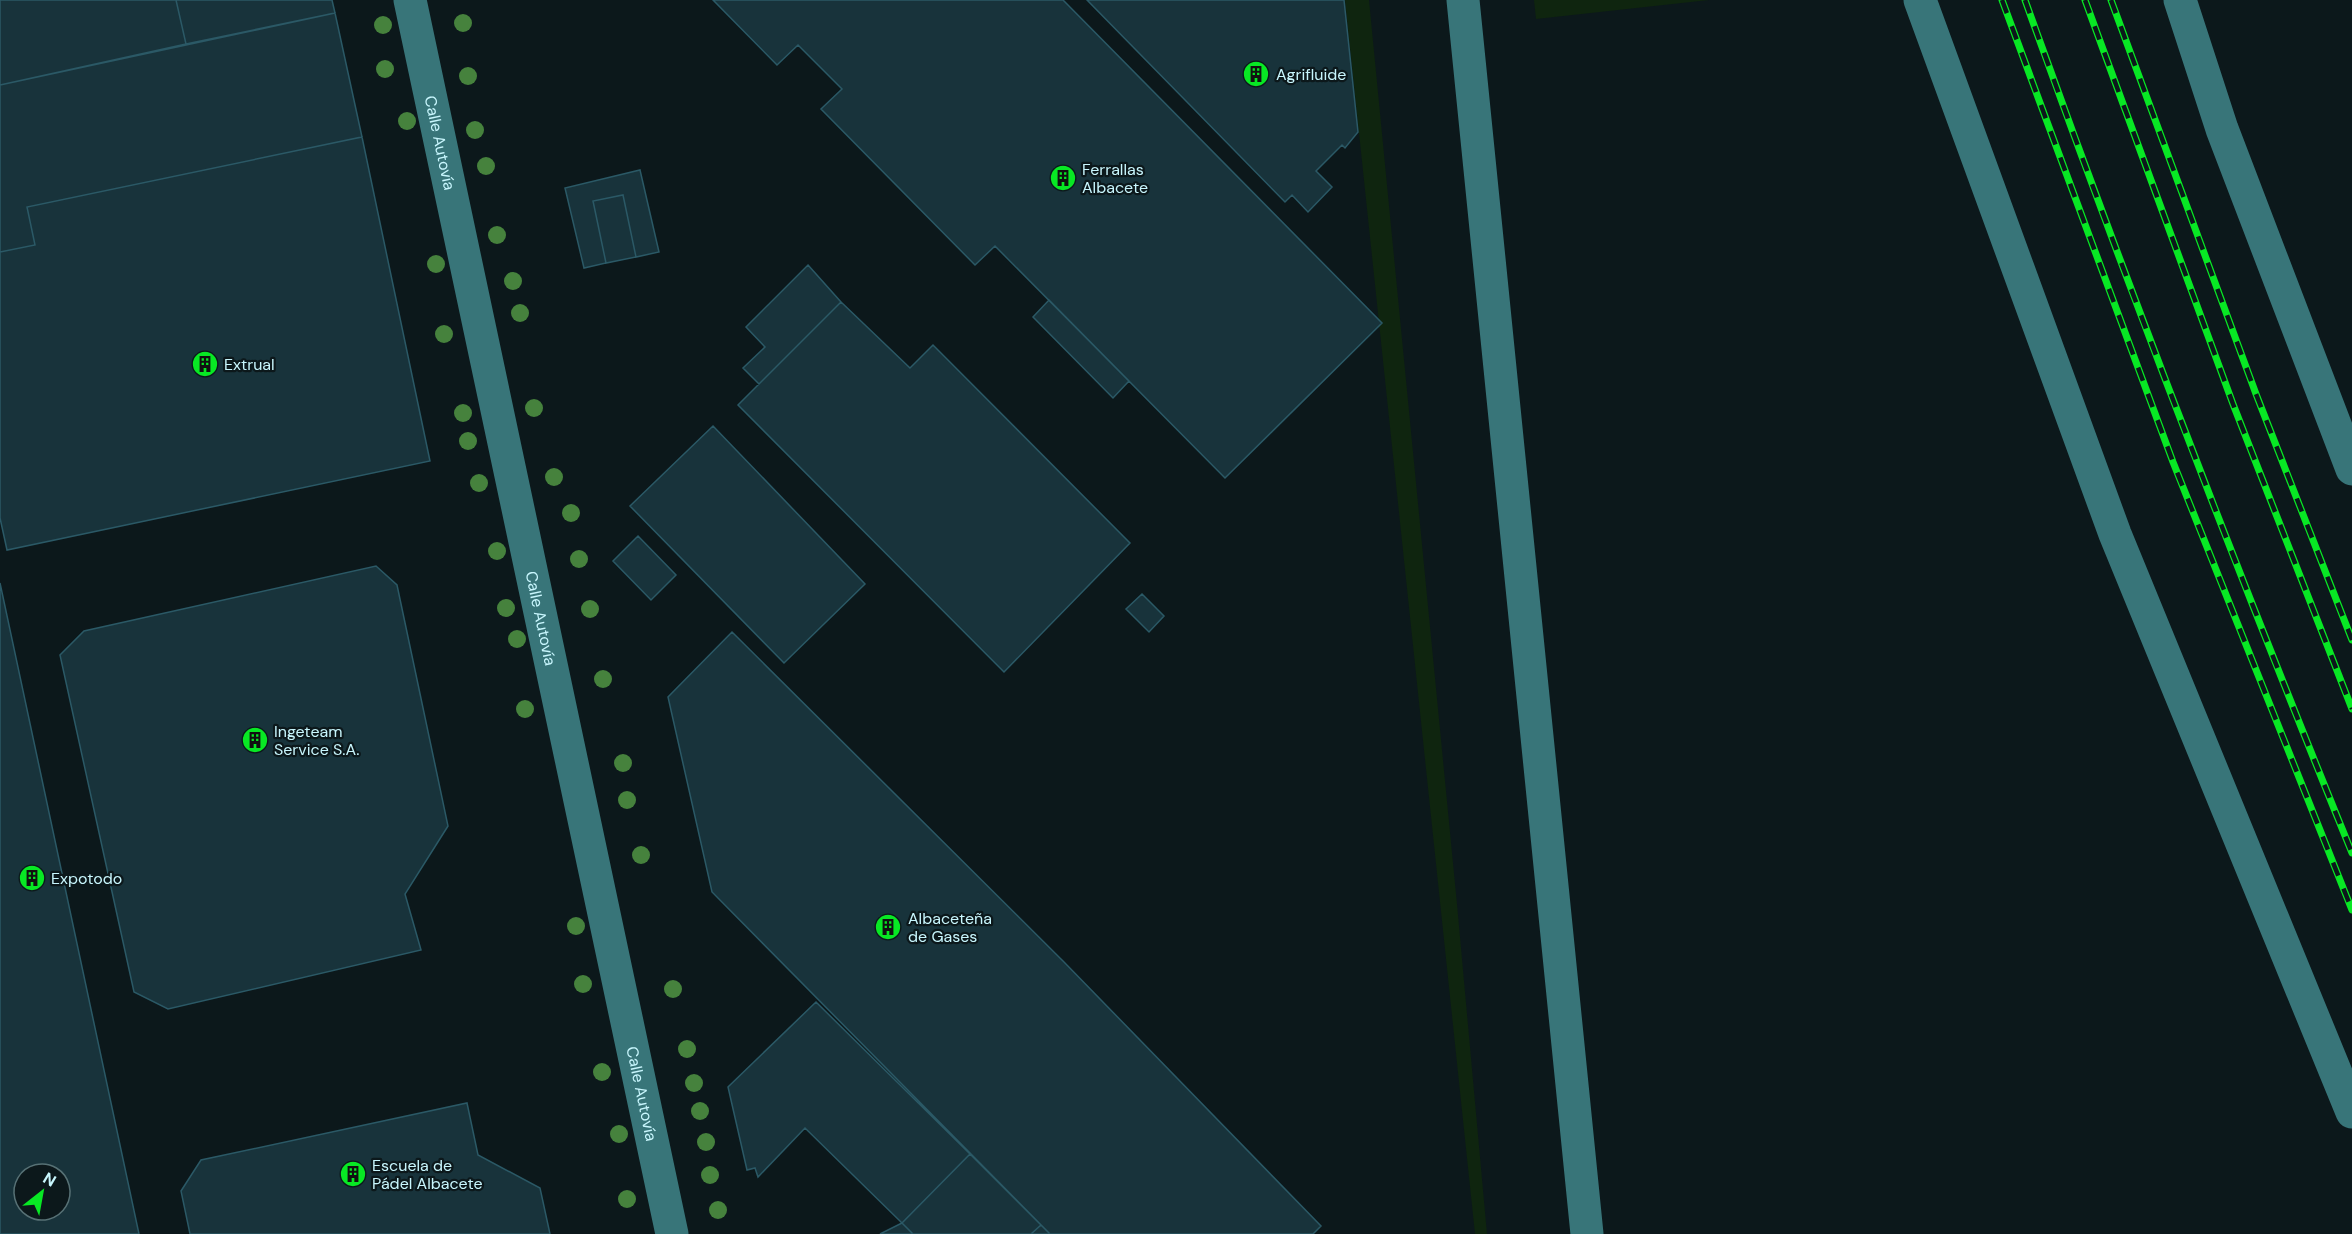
<svg xmlns="http://www.w3.org/2000/svg" width="2352" height="1234" viewBox="0 0 2352 1234" font-family="'DM Sans',sans-serif">
	<rect width="100%" height="100%" fill="#0c181b"/>
	<path fill="#0f250f" d="M1345,0H1369L1457,904L1487,1234H1475Z
		M1534,0H1709L1536,19Z"/>
	<path fill="#18333b" stroke="#2b5966" stroke-width="1.5" fill-rule="evenodd" d="M0,0H176L186,44L0,85Z
		M176,0H332L335,13L186,44Z
		M713,0H1063L1382,323L1225,478L995,246L975,265L821,109L842,89L798,45L777,65Z
		M1087,0H1344L1358,132L1345,148L1342,145L1316,171L1332,187L1308,212L1292,195L1285,202Z
		M335,13L362,137L27,207L35,245L0,252V85Z
		M362,137L430,461L7,550L0,518V252L35,245L27,207Z
		M640,170L659,252L636,257L623,195L593,201L606,263L584,268L565,188Z
		M623,195L636,257L606,263L593,201Z
		M808,265L841,302L759,384L743,368L765,347L746,327Z
		M1049,300L1129,381L1113,398L1033,317Z
		M841,302L910,368L933,345L1130,543L1004,672L738,405Z
		M713,426L865,584L784,663L630,506Z
		M638,536L676,575L651,600L613,561Z
		M376,566L397,585L448,826L405,894L421,950L168,1009L134,992L60,655L84,631Z
		M0,583L139,1234H0ZM24,1174H60V1210H24Z
		M1142,594L1164,616L1149,632L1126,609Z
		M732,632L1064,962L1321,1226L1313,1234H1050L712,892L668,697Z
		M816,1002L970,1154L902,1223L805,1128L758,1177L755,1168L747,1170L728,1087Z
		M467,1103L478,1155L540,1188L550,1234H190L181,1191L201,1160Z
		M970,1154L1041,1225L1031,1234H913L902,1223Z
		M902,1223L913,1234H880Z
		M1041,1225L1050,1234H1031Z"/>
	<g fill="none" stroke-linecap="round" stroke-linejoin="round">
		<g stroke="#387579" stroke-width="33">
			<path id="s1" d="M410,0L672,1234"/>
			<path d="M1463,0L1587,1234"/>
			<path d="M1920,0L2115,534L2352,1112"/>
			<path d="M2180,0L2222,129L2352,469"/>
		</g>
		<g stroke="#08e824" stroke-width="7">
			<path id="rail" d="M2002,0L2173,462L2352,910
				M2025,0C2128,287 2237,571 2352,853
				M2085,0L2233,404L2352,709
				M2111,0L2256,394L2352,640"/>
		</g>
		<use href="#rail" stroke="#0c181b" stroke-width="4.5" stroke-dasharray="14" stroke-linecap="butt"/>
	</g>
	<g fill="#46823d">
		<circle cx="463" cy="23" r="9"/>
		<circle cx="383" cy="25" r="9"/>
		<circle cx="385" cy="69" r="9"/>
		<circle cx="468" cy="76" r="9"/>
		<circle cx="407" cy="121" r="9"/>
		<circle cx="475" cy="130" r="9"/>
		<circle cx="486" cy="166" r="9"/>
		<circle cx="497" cy="235" r="9"/>
		<circle cx="436" cy="264" r="9"/>
		<circle cx="513" cy="281" r="9"/>
		<circle cx="520" cy="313" r="9"/>
		<circle cx="444" cy="334" r="9"/>
		<circle cx="534" cy="408" r="9"/>
		<circle cx="463" cy="413" r="9"/>
		<circle cx="468" cy="441" r="9"/>
		<circle cx="554" cy="477" r="9"/>
		<circle cx="479" cy="483" r="9"/>
		<circle cx="571" cy="513" r="9"/>
		<circle cx="497" cy="551" r="9"/>
		<circle cx="579" cy="559" r="9"/>
		<circle cx="506" cy="608" r="9"/>
		<circle cx="590" cy="609" r="9"/>
		<circle cx="517" cy="639" r="9"/>
		<circle cx="603" cy="679" r="9"/>
		<circle cx="525" cy="709" r="9"/>
		<circle cx="623" cy="763" r="9"/>
		<circle cx="627" cy="800" r="9"/>
		<circle cx="641" cy="855" r="9"/>
		<circle cx="576" cy="926" r="9"/>
		<circle cx="583" cy="984" r="9"/>
		<circle cx="673" cy="989" r="9"/>
		<circle cx="687" cy="1049" r="9"/>
		<circle cx="602" cy="1072" r="9"/>
		<circle cx="694" cy="1083" r="9"/>
		<circle cx="700" cy="1111" r="9"/>
		<circle cx="619" cy="1134" r="9"/>
		<circle cx="706" cy="1142" r="9"/>
		<circle cx="710" cy="1175" r="9"/>
		<circle cx="627" cy="1199" r="9"/>
		<circle cx="718" cy="1210" r="9"/>
	</g>
	<defs>
		<g id="building-disc" transform="scale(1.35)"><circle r="9.5" fill="#08e824" stroke="#0c181b"/><path d="M-4-6H4V6H1V3H-1V6H-4ZM-2.5-4.3h1.7v1.8h-1.7ZM.8-4.3h1.7v1.8H.8ZM-2.5-1h1.7V.8h-1.7ZM.8-1h1.7V.8H.8Z" fill="#111"/></g>
	</defs>
	<g fill-rule="evenodd">
		<use href="#building-disc" x="1256" y="74"/>
		<use href="#building-disc" x="1063" y="178"/>
		<use href="#building-disc" x="205" y="364"/>
		<use href="#building-disc" x="255" y="740"/>
		<use href="#building-disc" x="32" y="878"/>
		<use href="#building-disc" x="888" y="927"/>
		<use href="#building-disc" x="353" y="1174"/>
	</g>
	<g text-anchor="middle" stroke-width="4.5" stroke-linejoin="round" paint-order="stroke">
		<g font-size="16" fill="#c8f6fd" stroke="#0c181b" text-anchor="start">
			<text x="1276" y="80">Agrifluide</text>
			<text x="1082" y="175">Ferrallas<tspan x="1082" dy="18">Albacete</tspan></text>
			<text x="224" y="370">Extrual</text>
			<text x="274" y="737">Ingeteam<tspan x="274" dy="18">Service S.A.</tspan></text>
			<text x="51" y="884">Expotodo</text>
			<text x="908" y="924">Albaceteña<tspan x="908" dy="18">de Gases</tspan></text>
			<text x="372" y="1171">Escuela de<tspan x="372" dy="18">Pádel Albacete</tspan></text>
		</g>
		<g font-size="16" fill="#c8f6fd" stroke="#0c181b">
			<text dy="6" stroke="none"><textPath href="#s1" startOffset="146">Calle Autovía</textPath></text>
			<text dy="6" stroke="none"><textPath href="#s1" startOffset="632">Calle Autovía</textPath></text>
			<text dy="6" stroke="none"><textPath href="#s1" startOffset="1118">Calle Autovía</textPath></text>
		</g>
	</g>
	<g transform="translate(42 1192) rotate(31)"><circle r="28" fill="#0c181b" stroke="#577175" stroke-width="1.5"/>
	<path d="M0-4.5L10 22L0 15L-10 22Z" fill="#08e824"/>
	<text y="-9" font-size="16" font-weight="bold" text-anchor="middle" fill="#c8f6fd">N</text>
	</g>
</svg>
